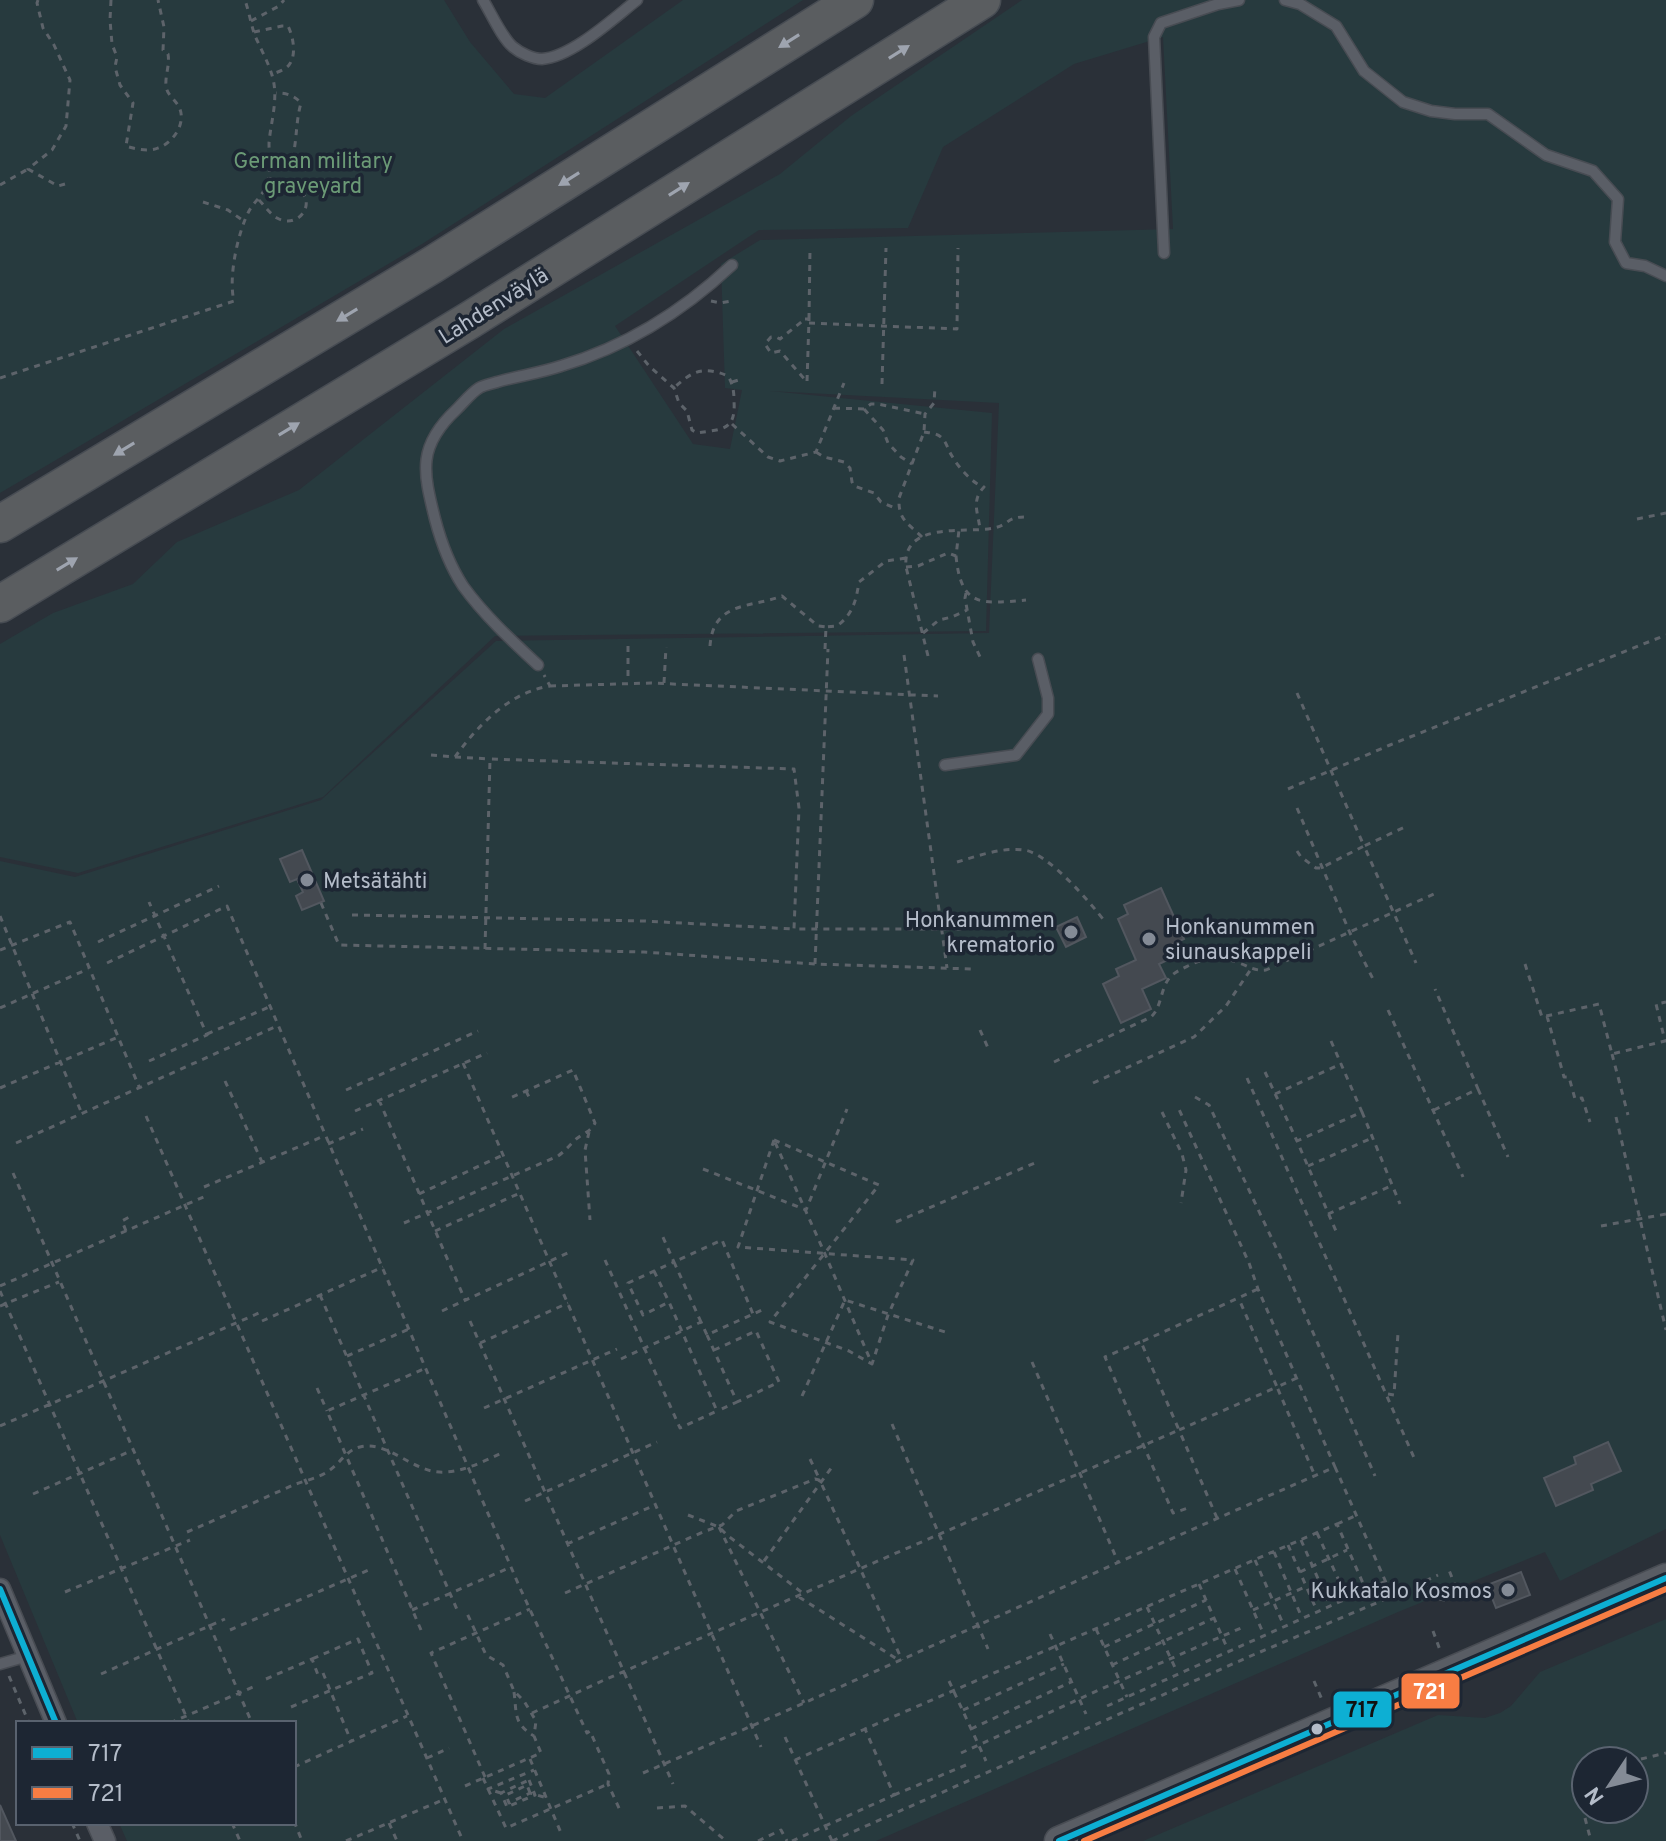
<svg xmlns="http://www.w3.org/2000/svg" width="1666" height="1841" viewBox="0 0 1666 1841" font-family="Overpass,sans-serif">
	<rect width="100%" height="100%" fill="#2a3038"/>
	<path fill="#273a3e" fill-rule="evenodd" d="M0,0H444L470,42L514,94L545,98L683,0H803L422,244L0,493Z
		M1022,0H1666V1529L1560,1581L1545,1552L1398,1612L876,1841H127L119,1823H294V1723H78L0,1535V861L75,877L321,800L496,641L989,633L999,403L770,391L992,413L986,631L495,636L323,797L78,873L0,857V644L53,613L133,584L177,542L299,490L504,329L780,174L851,116ZM1163,37L1173,229L760,240L721,264L725,388L742,390L730,449L693,444L615,326L759,230L908,228L943,147L1074,64Z
		M1666,1619V1841H1143L1438,1715L1485,1718L1500,1713L1511,1706L1540,1672ZM1586,1761H1634V1809H1586Z"/>
	<path fill="#444950" stroke="#52575f" stroke-width="2" d="M302,850L324,901L302,910L296,896L303,892L297,879L290,882L280,859Z
		M1161,888L1184,939L1173,944L1178,955L1159,964L1166,978L1142,989L1151,1009L1121,1023L1103,984L1119,976L1116,969L1136,960L1118,919L1128,914L1124,905Z
		M1077,917L1086,937L1066,947L1056,927Z
		M1608,1442L1621,1471L1591,1484L1593,1490L1556,1506L1544,1478L1576,1464L1574,1457Z
		M1521,1572L1530,1595L1496,1608L1487,1585Z
		M0,1805L16,1841H0Z"/>
	<g fill="none" stroke-linecap="round" stroke-linejoin="round">
		<g stroke="#484c53" stroke-width="13">
			<path id="lane" d="M483,0C491,13 502,38 513,47C520,53 533,59 542,59C572,57 614,18 637,0
				M1285,0L1300,4L1336,26L1364,71L1403,102L1431,111L1455,114H1488L1546,155L1593,171L1618,199L1615,242L1626,263L1645,266L1666,276
				M1164,253L1154,37L1161,23L1218,4L1239,0
				M538,665C511,640 484,615 463,586C450,566 441,542 435,519C423,471 417,446 457,409C464,402 471,393 479,388C484,385 491,384 497,382C518,376 540,373 561,366C625,347 683,311 732,265
				M945,765L1016,755L1048,714V698L1038,659
				M0,1664L28,1656"/>
		</g>
		<g stroke="#484c53" stroke-width="23">
			<path id="street" d="M0,1589L56,1723
				M97,1823L105,1841"/>
		</g>
		<g stroke="#484c53" stroke-width="31">
			<path id="secondary" d="M1059,1841L1666,1578"/>
		</g>
		<g stroke="#474c53" stroke-width="39">
			<path id="highway" d="M0,524L432,265L855,0
				M0,604L470,320L982,0"/>
		</g>
		<path stroke="#5d636a" stroke-width="3" stroke-dasharray="6 6" stroke-linecap="butt" d="M38,0L37,3L43,28L54,45L70,80L66,126L52,150L28,169L58,186L65,184
			M111,0L110,20L112,44L117,57L115,67L120,85L133,103L126,146C135,149 149,152 158,148C173,143 187,123 179,107C175,99 167,95 166,86C165,75 170,65 168,54L163,50L164,27L158,0
			M251,21L279,6L284,0
			M254,32L282,26H288C293,36 297,55 289,65C285,70 278,72 272,74
			M268,162H285L293,156C297,138 296,120 301,103C294,95 286,93 276,93
			M0,185L28,169
			M259,200C264,205 270,214 277,218C298,230 318,203 298,189C288,182 279,185 269,178
			M203,202L228,210L245,222
			M711,301L720,303L731,301
			M805,319H809L807,382L780,351L771,353L765,344L771,337H776L780,339Z
			M809,319L810,249
			M809,323L957,329L958,248
			M637,351L649,366L674,388L679,403L687,411L692,430L697,433C722,429 736,431 734,401C734,392 733,384 728,376C704,366 693,370 674,388
			M0,378L234,301C228,277 238,232 249,211C255,200 266,193 268,180C271,168 269,155 269,143C271,120 279,98 272,75C268,62 261,49 255,36C251,24 249,12 245,0
			M732,382L742,379
			M882,384L886,248
			M834,408L864,409L871,404H878L925,414
			M864,409L883,430L888,443L901,457L912,464
			M732,424L768,457L780,461L816,452L844,383
			M924,432C930,433 937,433 942,438C947,443 948,450 952,456C958,467 973,484 984,487C971,501 978,512 980,529
			M816,452L824,457L844,462L850,468L852,482L854,486L874,493L881,502L897,509
			M1637,519L1666,513
			M922,537C908,523 898,520 899,498L924,432L925,414L934,403L935,387
			M956,556C961,608 982,604 1026,600
			M906,567L918,566L948,553L956,556L959,530
			M966,593L965,598L973,642L981,659
			M923,633L939,620L952,617L967,610
			M628,646V682
			M710,646C713,601 751,608 782,596L818,626L826,627
			M825,649L826,627L837,626C853,614 856,601 859,582L886,561L906,558
			M904,655L947,968
			M928,656L906,567C902,520 966,534 994,528C1011,524 1006,516 1029,517
			M664,683L666,647
			M550,686L651,683L938,696
			M1297,693L1364,846L1405,827
			M431,755L455,757C478,725 510,692 550,686L544,675
			M455,757L490,759
			M1288,789L1390,745L1666,635
			M1297,808L1350,933L1374,981
			M1297,851L1301,857L1316,868H1321L1364,846L1416,963
			M957,862C978,856 1001,847 1024,850C1048,853 1091,903 1106,923
			M321,903L339,945L644,952L815,964L972,969
			M352,915L644,921L794,929
			M0,916L82,1114
			M98,942L219,886
			M485,949L490,759L794,769L799,808L794,929H966
			M0,950L70,922L140,1089
			M107,963L227,906L520,1588L587,1733L590,1731L609,1774L608,1784L619,1808
			M815,964L828,649
			M1525,964L1542,1017L1599,1004L1612,1054L1665,1041L1656,1004L1666,1002
			M0,1008L88,969
			M1388,1010L1463,1177
			M1547,1016L1564,1077H1569L1575,1099L1582,1098L1590,1122
			M980,1030L988,1048
			M207,1034L269,1007
			M1331,1041L1362,1112L1297,1141L1336,1231
			M1612,1054L1628,1115
			M149,1061L207,1035L149,902
			M1054,1062L1151,1017C1162,1007 1160,989 1170,977C1176,971 1184,968 1192,964C1209,956 1224,957 1242,964C1251,968 1256,971 1266,970L1436,893
			M463,1063L761,1747
			M1265,1072L1297,1141
			M1247,1078L1415,1460
			M225,1081L262,1162
			M1093,1083L1194,1037L1226,1006L1251,969
			M0,1088L118,1037
			M1478,1089L1508,1157
			M346,1090L478,1031
			M526,1091L531,1101
			M1275,1094L1341,1064
			M1195,1097L1209,1105L1280,1256L1375,1476
			M379,1100L465,1300
			M1434,1110L1478,1089L1435,989
			M355,1111L487,1053
			M1162,1112L1182,1154L1186,1170L1181,1203
			M1362,1112L1400,1204
			M146,1116L463,1841
			M1616,1117L1666,1330
			M589,1132L585,1150L590,1220
			M774,1140L738,1247L913,1260L888,1315L872,1364L825,1254L774,1140
			M774,1140L879,1185L770,1322L849,1351L872,1364
			M16,1143L277,1026
			M328,1144L363,1129
			M1308,1166L1372,1138
			M703,1169L806,1210L847,1109
			M13,1173L252,1723
			M204,1187L324,1136
			M419,1194L503,1155
			M1328,1214L1393,1185
			M896,1222L1037,1162
			M404,1223L558,1156C565,1151 569,1146 574,1141C582,1133 590,1133 595,1123L573,1070L508,1099
			M1601,1226L1666,1214
			M126,1231L122,1221L133,1215
			M435,1231L520,1193
			M605,1260L680,1428L717,1411L669,1302L643,1315L628,1283L674,1262L662,1235
			M654,1271L669,1302
			M0,1286L208,1195
			M0,1291L189,1723
			M320,1295L459,1614
			M0,1306L59,1282
			M442,1311L572,1251
			M262,1321L383,1267
			M470,1321L673,1784
			M701,1322L674,1262L722,1240L753,1314
			M707,1335L737,1402L717,1411
			M1140,1342L1105,1357L1173,1513L1188,1508
			M480,1343L568,1303
			M714,1350L756,1331L779,1382L737,1402
			M347,1356L409,1329
			M621,1359L701,1322L707,1335L764,1309
			M1032,1362L1118,1562
			M1297,1378L1277,1387L1315,1476
			M317,1388L327,1411
			M1388,1394L1394,1395L1398,1333
			M802,1396L845,1300L945,1332
			M484,1408L617,1349
			M892,1424L988,1649
			M0,1426L259,1313
			M810,1459L819,1478
			M1335,1467L1392,1596
			M822,1485L902,1660
			M33,1494L133,1450
			M525,1501L657,1442
			M688,1515L719,1527L727,1535L804,1594
			M1217,1518L1179,1430L1277,1387L1239,1299
			M1337,1524L1355,1516
			M719,1527L804,1703
			M187,1532C222,1517 258,1501 293,1485C304,1481 318,1478 327,1472C339,1465 346,1450 360,1447C390,1440 414,1475 446,1472C466,1471 486,1460 504,1452
			M1317,1533L1347,1598
			M1301,1540L1330,1606
			M567,1544L655,1505
			M1288,1545L1317,1611
			M1274,1552L1302,1618
			M1255,1560L1284,1626
			M764,1561L832,1467
			M1235,1569L1264,1635
			M1300,1572L1347,1550
			M1426,1581L1433,1597L1448,1601L1456,1588L1449,1570
			M1199,1584L1228,1650
			M65,1592L190,1540
			M565,1593L703,1532L722,1525L736,1511L815,1479L819,1480L821,1484
			M799,1597L900,1661
			M1147,1607L1177,1672
			M412,1610L511,1567
			M1253,1610L1305,1587
			M1096,1629L1127,1697
			M230,1630L371,1569
			M421,1630L327,1411L426,1368
			M1433,1631L1440,1650
			M1050,1634L1086,1714
			M1104,1647L1206,1600
			M1112,1665L1214,1618
			M323,1673L351,1741
			M101,1674L225,1619
			M9,1676L29,1723
			M266,1679L312,1659L318,1675
			M949,1681L986,1761
			M1314,1681L1323,1702
			M514,1692C517,1714 513,1723 534,1736
			M1107,1706L1386,1581
			M291,1707L372,1673L358,1639L312,1659
			M963,1710L1064,1664
			M532,1713L602,1681L1179,1430L1141,1342L1258,1289
			M170,1723L253,1687
			M971,1729L1071,1682
			M785,1737L832,1841
			M961,1753L1101,1689L1241,1628
			M427,1758L449,1748
			M530,1759L561,1833
			M1641,1759L1666,1753
			M795,1760L865,1729
			M294,1767L407,1716
			M643,1773C875,1674 1103,1567 1335,1467L1258,1289L1249,1263L1177,1105
			M485,1777L431,1653L530,1609
			M483,1778L506,1828L608,1784
			M529,1780L535,1795L507,1807L501,1793Z
			M465,1786L541,1753L534,1736L536,1721L524,1701L514,1691L503,1665L486,1655L466,1611
			M501,1793L488,1789L534,1770
			M530,1793L527,1785L506,1795L509,1803L530,1793L547,1798
			M894,1795L966,1765
			M657,1808L685,1806L726,1841
			M1585,1818L1591,1841
			M294,1821L302,1841
			M72,1823L80,1841
			M232,1823L240,1841
			M389,1823L397,1841
			M346,1841L445,1799
			M758,1841L781,1830L787,1841
			M792,1841L894,1795L865,1729L1337,1524L1366,1590
			M832,1841L1253,1655L1393,1596L1438,1575"/>
		<use href="#lane" stroke="#5a5e66" stroke-width="10"/>
		<use href="#street" stroke="#5a5e66" stroke-width="20"/>
		<use href="#secondary" stroke="#595d64" stroke-width="28"/>
		<use href="#highway" stroke="#5a5d60" stroke-width="36"/>
		<g stroke="#1d2633" stroke-width="12">
			<path id="bus-1" d="M0,1589L56,1723
				M1059,1841L1666,1578"/>
		</g>
		<g stroke="#1d2633" stroke-width="12">
			<path id="bus-2" d="M1084,1841L1666,1589"/>
		</g>
		<use href="#bus-1" stroke="#0dafd3" stroke-width="6"/>
		<use href="#bus-2" stroke="#f77d43" stroke-width="6"/>
	</g>
	<defs><path id="oneway-solid" d="M-6-.8H1V-3.2L6.5 0L1 3.2V.8H-6Z" transform="scale(2)"/></defs>
	<g fill="#9ea4af">
		<use href="#oneway-solid" transform="translate(789 41) rotate(148)"/>
		<use href="#oneway-solid" transform="translate(899 52) rotate(-32)"/>
		<use href="#oneway-solid" transform="translate(569 179) rotate(148)"/>
		<use href="#oneway-solid" transform="translate(679 189) rotate(-32)"/>
		<use href="#oneway-solid" transform="translate(347 315) rotate(149)"/>
		<use href="#oneway-solid" transform="translate(289 429) rotate(-31)"/>
		<use href="#oneway-solid" transform="translate(124 449) rotate(149)"/>
		<use href="#oneway-solid" transform="translate(67 564) rotate(-31)"/>
	</g>
	<g fill="#848b96" stroke="#1d2633" stroke-width="3">
		<circle cx="307" cy="880" r="8"/>
		<circle cx="1071" cy="932" r="8"/>
		<circle cx="1149" cy="939" r="8"/>
		<circle cx="1508" cy="1590" r="8"/>
	</g>
	<circle fill="#b4bcc9" stroke="#1d2633" stroke-width="3" cx="1317" cy="1729" r="7"/>
	<g text-anchor="middle" stroke-width="7" stroke-linejoin="round" paint-order="stroke">
		<g font-size="22" fill="#6b9a76" stroke="#1d2633">
			<text x="313" y="168">German military<tspan x="313" dy="25">graveyard</tspan></text>
		</g>
		<g font-size="22" fill="#b4bcc9" stroke="#1d2633">
			<text transform="translate(493 305) rotate(-32)" y="8">Lahdenväylä</text>
		</g>
		<g font-size="22" fill="#b4bcc9" stroke="#1d2633" text-anchor="start">
			<text x="323" y="888">Metsätähti</text>
			<text x="1055" y="927" text-anchor="end">Honkanummen<tspan x="1055" dy="25">krematorio</tspan></text>
			<text x="1165" y="934">Honkanummen<tspan x="1165" dy="25">siunauskappeli</tspan></text>
			<text x="1492" y="1598" text-anchor="end">Kukkatalo Kosmos</text>
		</g>
	</g>
	<g stroke="#1d2633" stroke-width="3">
		<rect x="1400" y="1672" width="61" height="38" rx="8" fill="#f77d43"/>
		<rect x="1332" y="1690" width="61" height="39" rx="8" fill="#0dafd3"/>
	</g>
	<g font-size="22" text-anchor="middle" font-weight="bold" fill="#fff">
		<text x="1430" y="1699">721</text>
	</g>
	<g font-size="22" text-anchor="middle" font-weight="bold" fill="#111">
		<text x="1362" y="1717">717</text>
	</g>
	<rect x="16" y="1721" width="280" height="104" fill="#1d2633" stroke="#59626f" stroke-width="2"/>
	<rect x="32" y="1747" width="40" height="12" fill="#0dafd3" stroke="#59626f" stroke-width="2"/>
	<text x="88" y="1761" font-size="24" fill="#b4bcc9">717</text>
	<rect x="32" y="1787" width="40" height="12" fill="#f77d43" stroke="#59626f" stroke-width="2"/>
	<text x="88" y="1801" font-size="24" fill="#b4bcc9">721</text>
	<g transform="translate(1610 1785) rotate(235)"><circle r="38" fill="#1d2633" stroke="#59626f" stroke-width="2"/>
	<path d="M0-6L14 30L0 20L-14 30Z" fill="#848b96"/>
	<text y="-12" font-size="22" font-weight="bold" text-anchor="middle" fill="#b4bcc9">N</text>
	</g>
</svg>
